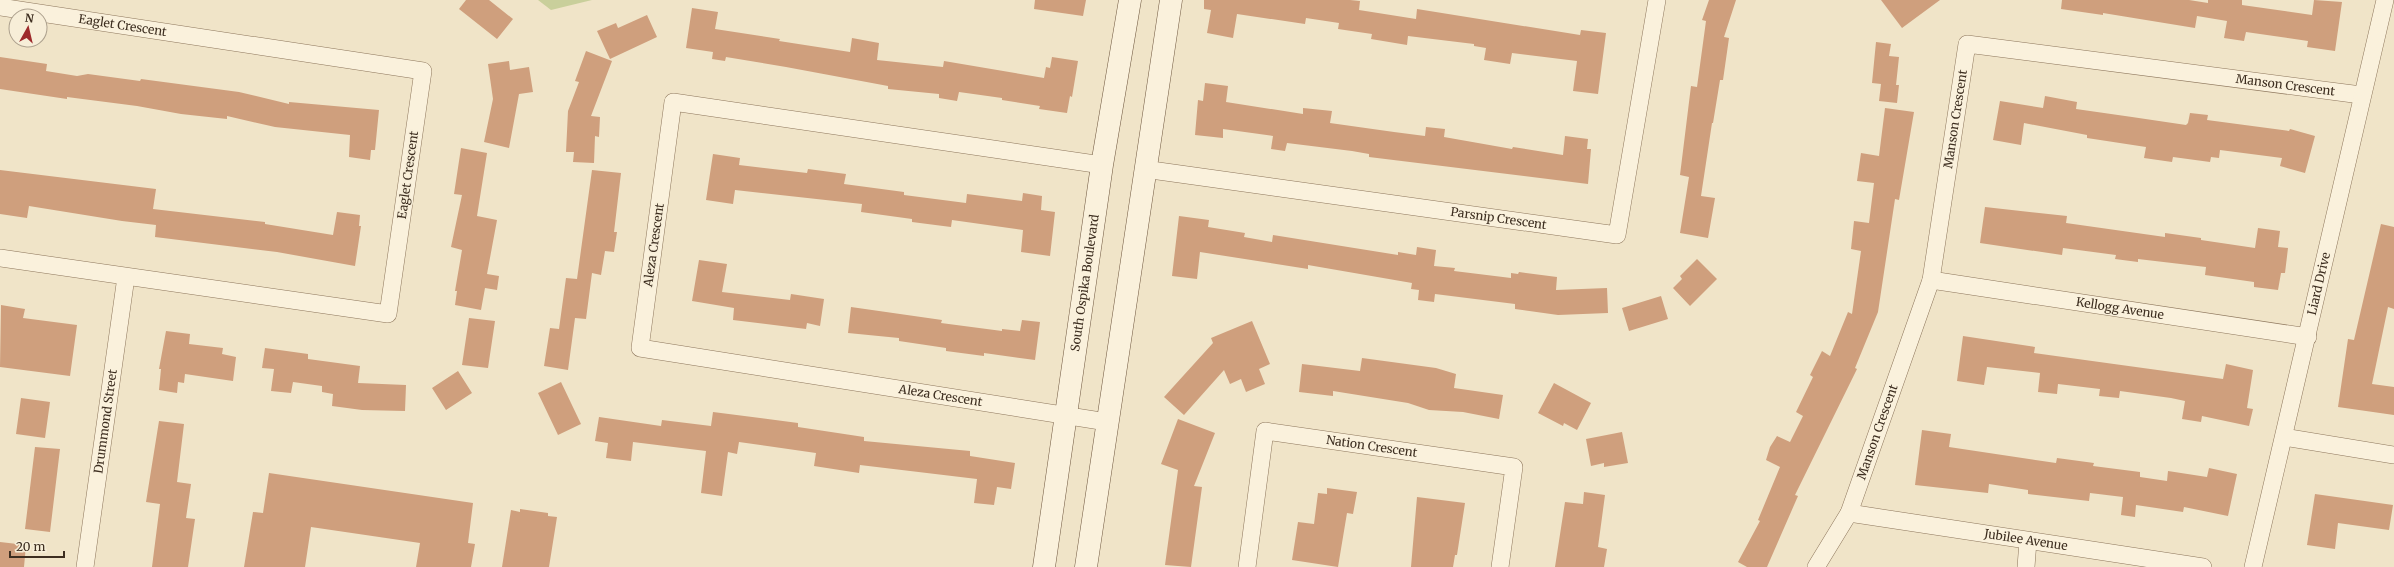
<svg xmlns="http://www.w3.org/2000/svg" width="2394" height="567" viewBox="0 0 2394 567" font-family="Merriweather,serif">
	<rect width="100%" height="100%" fill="#f0e4c8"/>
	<path fill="#c9cf9b" d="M538,0H592L551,10Z"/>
	<path fill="#cf9f7d" d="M466,0H489L513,19L497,39L459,9Z
		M1035,0H1086L1083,16L1034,9Z
		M1204,0H1350L1360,1L1359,10L1416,19L1417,9L1580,35L1581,30L1606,33L1598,94L1573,91L1577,61L1512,53L1510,64L1484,60L1486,48L1474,46V44L1408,36L1407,45L1371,39L1372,34L1338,29L1339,23L1306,18L1305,24L1237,14L1233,38L1207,33L1211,10L1204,9Z
		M1709,0H1736L1724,37L1729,38L1723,80H1720L1713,123H1712L1701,196L1715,198L1708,238L1680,233L1689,177L1680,175L1691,86L1697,87L1706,21L1702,20Z
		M1881,0H1940L1902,28Z
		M2062,0H2189L2208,3V0H2242V5L2312,15L2314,0L2342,2L2335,51L2307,47L2308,41L2246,32L2244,41L2224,38L2227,21L2197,16L2195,28L2103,13V15L2061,9Z
		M692,8L718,12L715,29L780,39L779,41L850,52L852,38L879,43L877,60L943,67L944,61L1044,78L1046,67L1050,68L1052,57L1078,61L1072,97L1070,96L1067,113L1039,109L1040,106L1002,100V98L959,92L957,101L939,98V94L888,89V86L786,67L726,57L725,61L712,59L713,52L686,48Z
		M647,15L657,37L610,59L597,31L616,23L618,28Z
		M1876,42L1891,44L1889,56L1899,57L1896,85H1899L1897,103L1879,101L1881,84L1872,83Z
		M586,51L612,61L591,116L600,117L599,137L595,136L594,163L573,162L574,152H566L568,111L579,82L575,81Z
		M0,57L47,64L46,71L77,76L88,74L140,81L141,79L239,92L289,104V102L379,110L375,150H371L370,160L349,157L350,135L275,127L227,116V119L181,114L137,106L67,97V99L0,89Z
		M509,61L510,70L529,67L533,92L519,94L509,148L484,142L493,99L488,64Z
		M1205,83L1228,86L1226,102L1303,114V108L1332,111L1330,123L1394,132L1425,136L1426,127L1445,129L1444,137L1512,149L1513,147L1563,155L1565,136L1588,139L1587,149H1591L1588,184L1369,157V154L1352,151L1287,143L1285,151L1271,149L1273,136L1223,129V138L1195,135L1198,100L1203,101Z
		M2045,96L2077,102L2076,109L2132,117L2186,125L2188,123L2190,113L2208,115L2207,120L2289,131L2290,129L2315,136L2305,173L2280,166L2282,158L2220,150L2219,158L2211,157L2210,162L2173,157L2172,162L2144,158L2146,147L2087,138V135L2024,123L2021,145L1993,140L2000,101L2043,108Z
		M1885,108L1914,112L1899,200L1895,199L1878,312L1855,368L1857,369L1795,495L1798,496L1767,567H1747L1738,562L1760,521L1758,520L1780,467L1766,460L1770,447L1777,436L1790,442L1803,416L1796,412L1813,377L1810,375L1822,351L1830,356L1848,312L1852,314L1861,251L1851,249L1854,221L1869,223L1874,183L1857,181L1861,153L1879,156Z
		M461,148L487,153L477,216L497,220L487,274L499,276L497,290L485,288L481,310L455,305L457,291H455L462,250L451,247L462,195L454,194Z
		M713,154L740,158L739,165L807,173L808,169L846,174L844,184L904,192V195L966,203L967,194L1022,201L1023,193L1042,196L1041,210L1055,212L1050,256L1021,252L1023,230L952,220L951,227L912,222V219L861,212L862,204L735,190L733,204L706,200Z
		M0,170L156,189L153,209L265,222V224L333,235L337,212L360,215L359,226H361L355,266L277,252L155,237L156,225L122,221L29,206L27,218L0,214Z
		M592,170L621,173L614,232H617L614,252L605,251L601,275L592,273L586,319L575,318L568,370L544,366L550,328L559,329L566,278L577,279Z
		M1985,207L2067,216L2066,223L2165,237V233L2201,238V240L2255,248L2258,228L2280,231L2278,247L2288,248L2285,273H2281L2278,290L2254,287V282L2205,275L2206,267L2138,259V262L2115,259L2116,255L2063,248L2062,255L1980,243Z
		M1179,216L1209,220L1208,227L1245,233L1244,237L1272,242L1273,235L1398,255V252L1416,255L1417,247L1436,250L1434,266L1455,268L1454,271L1511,278V273L1518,274L1519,272L1557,277L1556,290L1607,288L1608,313L1558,315L1515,309V304L1435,294L1434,302L1418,300L1419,290L1411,289L1412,283L1308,265V269L1200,252L1197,279L1172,276Z
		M2381,224L2394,227V309L2388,307L2372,384L2394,387V415L2338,407L2348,339L2354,340Z
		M1697,259L1717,279L1690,306L1673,288L1682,279L1680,276Z
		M699,260L727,264L722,292L790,300L791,294L824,299L820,326L807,323L806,329L733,320L734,308L692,301Z
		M1661,296L1668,319L1629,331L1622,308Z
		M1,305L25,309L23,318L77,325L70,376L0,367Z
		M851,307L942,320L941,323L1002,331V329L1020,331L1022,320L1040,322L1035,360L984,353V356L946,351V348L899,341V338L848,333Z
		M469,318L495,321L488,368L462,365Z
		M1252,321L1270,364L1259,369L1265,384L1246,392L1241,379L1230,384L1224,370L1184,415L1164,397L1213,343L1211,338Z
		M166,331L190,334L189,344L223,348L222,354L236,357L233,381L185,374L184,383L178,382L177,393L159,390L161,369H159Z
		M1963,336L2035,347L2034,353L2223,379L2226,364L2253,370L2247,408L2253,409L2249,426L2202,416L2201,422L2182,419L2185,401L2171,398L2120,391L2119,398L2099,396L2100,389L2058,384L2057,394L2038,392L2040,373L1987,367L1984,385L1957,381Z
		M265,348L308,354V359L360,366L358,383L406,385L405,411L362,410L332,406L333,394L322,392V386L293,382L291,393L271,391L274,369L262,368Z
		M1362,358L1436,368L1456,374L1454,388L1503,395L1499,419L1463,412L1429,410L1408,403L1333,391V396L1299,392L1302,364L1360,371Z
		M458,371L472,393L446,410L432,388Z
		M561,382L581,424L558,435L538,393Z
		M1554,383L1591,403L1577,430L1564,423L1563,426L1538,413Z
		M21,398L50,402L45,438L16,434Z
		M713,412L798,423V427L864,437V441L970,451V456L1015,463L1011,489L997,487L994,505L974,503L977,479L860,465L859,473L814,466L816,453L739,442L737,454L728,452L722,496L701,493L706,451L633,442L631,461L606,458L608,443L595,441L599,417L661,426L662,420L711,426Z
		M1178,419L1215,433L1194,486L1202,487L1191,567L1165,565L1178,470L1161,464Z
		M159,421L184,424L177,482L191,484L186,518L195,519L188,567H152L160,504L146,502Z
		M1922,430L1951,434L1949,447L2056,463L2057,458L2094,463L2093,466L2140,472V477L2167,481L2168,471L2207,477L2209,468L2237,474L2228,516L2184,507L2183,512L2136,505L2135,517L2121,515L2123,497L2090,493L2089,501L2028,494V490L1989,484L1988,493L1915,485Z
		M1622,432L1628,463L1604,467V463L1591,466L1586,439Z
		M35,447L60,449L50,532L25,529Z
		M269,473L473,503L468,543L475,544L471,567H416L420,543L311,527L305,567H244L253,512L263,513Z
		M1327,488L1357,492L1353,514L1347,513L1338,567L1292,560L1298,522L1314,524L1318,493L1327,494Z
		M1584,492L1605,495L1598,547L1607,549L1604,567H1555L1565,502L1583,504Z
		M2315,494L2393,505L2389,530L2338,523L2335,549L2307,545Z
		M1417,497L1465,503L1457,555H1455L1453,567H1411Z
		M520,509L548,513V516L557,517L549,567H502L511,510L520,512Z
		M0,542L26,545L24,567H0Z"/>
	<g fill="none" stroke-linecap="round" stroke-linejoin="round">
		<g stroke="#8d765c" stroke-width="18">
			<g id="street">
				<path id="s1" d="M0,7L423,71L388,314L0,258"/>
				<path id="s2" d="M1102,165L673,102L640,348L1107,422"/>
				<path id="s3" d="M1144,169L1617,235L1657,0"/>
				<path id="s4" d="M1931,280L2308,337"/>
				<path d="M2284,437L2394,455"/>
				<path id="s5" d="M1849,513L2203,567"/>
				<path id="s6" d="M85,567L126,277"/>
				<path id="s7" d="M1247,567L1265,431L1514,467L1500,567"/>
				<path id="s8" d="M1816,567L1849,513L1931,280L1967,44L2361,95"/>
				<path d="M2026,567L2028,541"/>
				<path id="s9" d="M2253,567L2385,0"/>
			</g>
		</g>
		<g stroke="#6f573f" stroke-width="23">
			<g id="secondary">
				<path id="s10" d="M1044,567L1102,165L1130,0"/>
				<path d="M1086,567L1171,0"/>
			</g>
		</g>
		<use href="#street" stroke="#faf1dc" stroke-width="17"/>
		<use href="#secondary" stroke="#faf1dc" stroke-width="22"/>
	</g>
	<g text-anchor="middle" stroke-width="3" stroke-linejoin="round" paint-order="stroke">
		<g font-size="12" fill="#3d2e20" stroke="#f7eed8">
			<text dy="4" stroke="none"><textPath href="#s1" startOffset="124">Eaglet Crescent</textPath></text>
			<text dy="4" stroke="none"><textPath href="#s8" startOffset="870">Manson Crescent</textPath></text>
			<text dy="4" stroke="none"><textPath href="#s8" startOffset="473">Manson Crescent</textPath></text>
			<text transform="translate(408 175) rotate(-82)" y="4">Eaglet Crescent</text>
			<text dy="4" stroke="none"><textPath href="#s3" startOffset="358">Parsnip Crescent</textPath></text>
			<text transform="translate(654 245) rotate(-82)" y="4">Aleza Crescent</text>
			<text dy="4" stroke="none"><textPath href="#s10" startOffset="287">South Ospika Boulevard</textPath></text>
			<text dy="4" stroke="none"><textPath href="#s9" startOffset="291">Liard Drive</textPath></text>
			<text dy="4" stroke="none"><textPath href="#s4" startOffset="191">Kellogg Avenue</textPath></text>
			<text dy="4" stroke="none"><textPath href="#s2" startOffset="986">Aleza Crescent</textPath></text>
			<text dy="4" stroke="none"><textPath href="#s6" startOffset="147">Drummond Street</textPath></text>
			<text dy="4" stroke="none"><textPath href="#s8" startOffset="149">Manson Crescent</textPath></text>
			<text dy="4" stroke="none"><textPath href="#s7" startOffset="245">Nation Crescent</textPath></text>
			<text dy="4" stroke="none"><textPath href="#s5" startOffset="179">Jubilee Avenue</textPath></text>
		</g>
	</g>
	<g transform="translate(28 28) rotate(8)"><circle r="19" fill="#f7eed8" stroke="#ada18e"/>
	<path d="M0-3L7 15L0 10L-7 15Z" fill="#9e2a2b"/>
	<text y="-6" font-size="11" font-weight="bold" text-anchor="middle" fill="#3d2e20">N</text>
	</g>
	<path d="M10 551v6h54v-6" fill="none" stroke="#3d2e20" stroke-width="2"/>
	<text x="16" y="551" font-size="12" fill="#3d2e20" stroke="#f7eed8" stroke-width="3" paint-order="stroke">20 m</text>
</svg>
